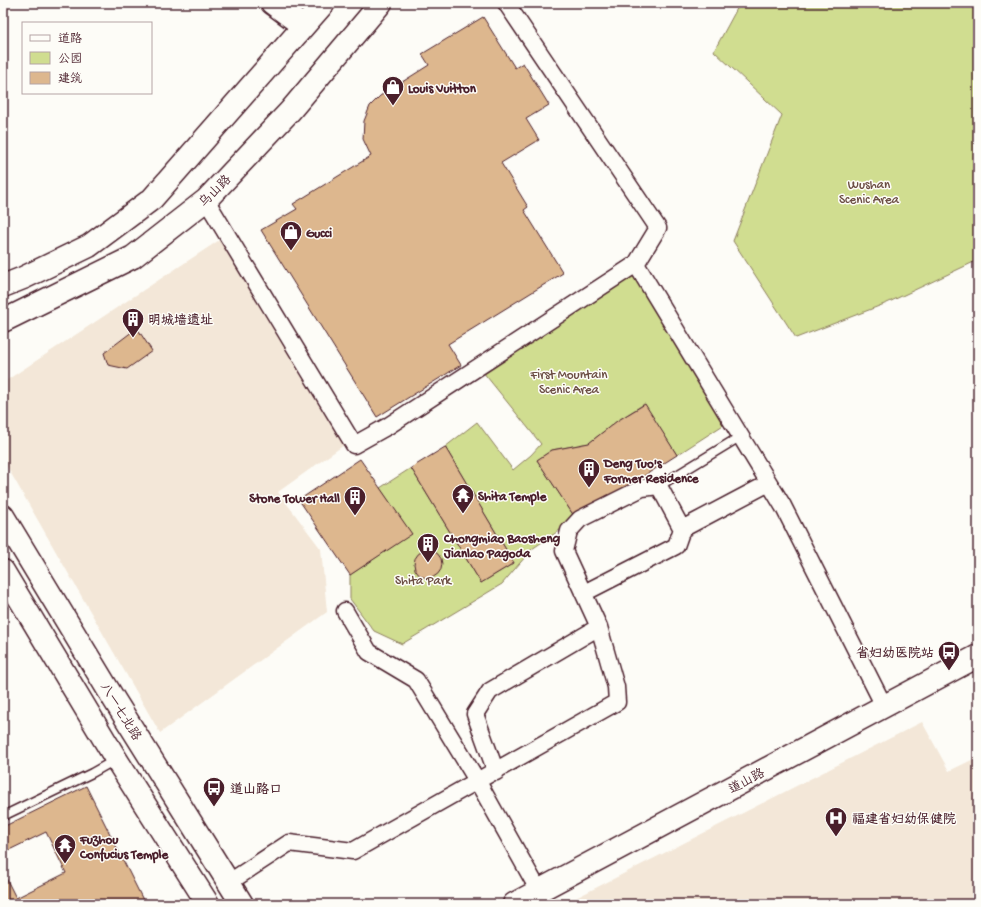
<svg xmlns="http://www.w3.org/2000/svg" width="981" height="907" viewBox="0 0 981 907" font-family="'Gochi Hand','LXGW WenKai TC',sans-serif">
	<rect width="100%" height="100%" fill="#fdfcf7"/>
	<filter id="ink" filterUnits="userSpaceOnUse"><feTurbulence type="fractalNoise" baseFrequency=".025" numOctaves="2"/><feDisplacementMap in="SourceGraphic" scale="8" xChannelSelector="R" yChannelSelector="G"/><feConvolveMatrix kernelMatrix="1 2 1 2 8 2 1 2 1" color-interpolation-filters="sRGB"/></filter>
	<g filter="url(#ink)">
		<path fill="#f3e7d8" d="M221,239L344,445L278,492L321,549L327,612L160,733L5,463L7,380Z
			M922,722L949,771L978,757V904H564Z"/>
		<path fill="#d0dd90" stroke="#8d7e5e" d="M740,3H978V260L887,303L796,338L733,241L782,115L714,51Z
			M636,264L731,420L677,455L644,404L617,421L589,443L552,450L537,460L576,519L532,549L502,584L402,644L374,631L350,599V575L411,534L380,488L411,468L481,583L514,563L445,447L477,422L513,470L531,455L541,444L479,367Z"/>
		<path fill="#ddb78e" stroke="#4a1f2b" d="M483,17L515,68L523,63L549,105L526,119L539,140L501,163L528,207L524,210L563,273L448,344L461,365L377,417L261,230L297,209L293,204L371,156L363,139L364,121L370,106L380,96L429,65L422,54Z
			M137,328L152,351L127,369L108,365L104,353Z
			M645,404L677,455L576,519L537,460L552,450L589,443L617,421Z
			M445,447L514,563L481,583L411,468Z
			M360,459L412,534L350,575L299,500Z
			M414 564a14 14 0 1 1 28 0a14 14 0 1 1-28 0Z
			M86,786L145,904H3V872L16,898L66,873L46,832L3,853V827Z"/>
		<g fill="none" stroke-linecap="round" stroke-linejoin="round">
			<g stroke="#4a1f2b" stroke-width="11">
				<path id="lane" d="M659,486L741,436
					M3,816L92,773L115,760"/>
			</g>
			<g stroke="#4a1f2b" stroke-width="19">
				<path id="street" d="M206,200L354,445L388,426L636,264L658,228L506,3
					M636,264L783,506L884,706
					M682,529L769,483
					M345,611L369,652L416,680L478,782L539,891
					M496,772L475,714L490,691L599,627
					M228,883L289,843L353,851L617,702L616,687L599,627L564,551L569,531L580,519L642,488L659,486L682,529L676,546L584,593"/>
			</g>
			<g stroke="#4a1f2b" stroke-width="25">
				<path id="secondary" d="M272,3L303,26
					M3,516L115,701L242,904
					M3,571L116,759L208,904
					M514,904L978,656"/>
			</g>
			<g stroke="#4a1f2b" stroke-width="25">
				<path id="primary" d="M3,286L23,278L89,246L152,199L324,3
					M3,321L133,257L206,200L290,111L381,3"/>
			</g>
			<use href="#lane" stroke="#fdfcf7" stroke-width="8"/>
			<use href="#street" stroke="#fdfcf7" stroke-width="16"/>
			<use href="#secondary" stroke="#fdfcf7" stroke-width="22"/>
			<use href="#primary" stroke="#fdfcf7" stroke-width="22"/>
		</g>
	</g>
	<defs>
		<g id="shop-pin" transform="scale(1.15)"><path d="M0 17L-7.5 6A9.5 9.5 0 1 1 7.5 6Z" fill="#4a1f2b" stroke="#fdfcf7"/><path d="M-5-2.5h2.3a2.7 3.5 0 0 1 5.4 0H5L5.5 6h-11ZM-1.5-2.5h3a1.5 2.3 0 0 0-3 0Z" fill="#fff"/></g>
		<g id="building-pin" transform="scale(1.15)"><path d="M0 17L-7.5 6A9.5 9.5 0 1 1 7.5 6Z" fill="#4a1f2b" stroke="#fdfcf7"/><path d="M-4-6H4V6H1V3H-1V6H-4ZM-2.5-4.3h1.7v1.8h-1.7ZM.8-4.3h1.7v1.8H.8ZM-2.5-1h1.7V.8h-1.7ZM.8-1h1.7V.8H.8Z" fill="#fff"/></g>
		<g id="temple-pin" transform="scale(1.15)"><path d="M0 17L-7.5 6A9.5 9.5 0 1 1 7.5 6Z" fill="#4a1f2b" stroke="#fdfcf7"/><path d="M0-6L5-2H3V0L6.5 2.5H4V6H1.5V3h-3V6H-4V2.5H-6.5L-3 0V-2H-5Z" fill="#fff"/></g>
		<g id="bus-pin" transform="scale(1.15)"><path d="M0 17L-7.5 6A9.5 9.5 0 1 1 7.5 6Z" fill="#4a1f2b" stroke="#fdfcf7"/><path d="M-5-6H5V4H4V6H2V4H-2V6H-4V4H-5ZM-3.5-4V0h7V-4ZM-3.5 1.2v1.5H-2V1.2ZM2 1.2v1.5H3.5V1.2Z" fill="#fff"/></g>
		<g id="hospital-pin" transform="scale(1.15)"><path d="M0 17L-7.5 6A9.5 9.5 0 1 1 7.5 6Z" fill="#4a1f2b" stroke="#fdfcf7"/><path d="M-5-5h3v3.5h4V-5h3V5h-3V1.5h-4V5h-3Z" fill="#fff"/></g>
	</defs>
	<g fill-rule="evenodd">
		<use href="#shop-pin" x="393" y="87"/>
		<use href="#shop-pin" x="291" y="232"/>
		<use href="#building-pin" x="133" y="319"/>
		<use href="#building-pin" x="589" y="469"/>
		<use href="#temple-pin" x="463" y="495"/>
		<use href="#building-pin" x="355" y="497"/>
		<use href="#building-pin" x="428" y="544"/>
		<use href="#bus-pin" x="949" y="652"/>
		<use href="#bus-pin" x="214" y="788"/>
		<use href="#hospital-pin" x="836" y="818"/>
		<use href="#temple-pin" x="65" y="845"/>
	</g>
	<g text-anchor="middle" stroke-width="3" stroke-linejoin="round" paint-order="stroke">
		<g font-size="13" font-weight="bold" fill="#4a1f2b" stroke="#fdfcf7" text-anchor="start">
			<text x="408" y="92">Louis Vuitton</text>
			<text x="306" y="237">Gucci</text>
			<text x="148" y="324">明城墙遗址</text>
			<text x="604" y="467">Deng Tuo's<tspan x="604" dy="15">Former Residence</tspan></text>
			<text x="478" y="500">Shita Temple</text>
			<text x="340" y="502" text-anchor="end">Stone Tower Hall</text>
			<text x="444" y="542">Chongmiao Baosheng<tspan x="444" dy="15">Jianlao Pagoda</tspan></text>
			<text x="934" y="657" text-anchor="end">省妇幼医院站</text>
			<text x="230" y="793">道山路口</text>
			<text x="852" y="823">福建省妇幼保健院</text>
			<text x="80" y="843">Fuzhou<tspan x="80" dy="15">Confucius Temple</tspan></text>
		</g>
		<g font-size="13" fill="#6c4e44" stroke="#fdfcf7">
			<text x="869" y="188">Wushan<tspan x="869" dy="15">Scenic Area</tspan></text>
			<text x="569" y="378">First Mountain<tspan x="569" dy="15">Scenic Area</tspan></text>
			<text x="423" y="584">Shita Park</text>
		</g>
		<g font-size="13" fill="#4a1f2b" stroke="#fdfcf7">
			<text transform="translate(214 190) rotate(-45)" y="5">乌山路</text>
			<text transform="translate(122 711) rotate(58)" y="5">八一七北路</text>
			<text transform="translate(746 780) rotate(-28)" y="5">道山路</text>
		</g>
	</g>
	<rect width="981" height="907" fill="none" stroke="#fdfcf7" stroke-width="16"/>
	<rect x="8" y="8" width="965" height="891" fill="none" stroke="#4a1f2b" stroke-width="1.5" filter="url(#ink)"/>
	<rect x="22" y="22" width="130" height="72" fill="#fdfcf7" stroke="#b5a4a5"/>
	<rect x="30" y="35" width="20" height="6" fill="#fdfcf7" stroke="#b5a4a5"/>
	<text x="58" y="42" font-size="12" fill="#4a1f2b">道路</text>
	<rect x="30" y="52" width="20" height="12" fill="#d0dd90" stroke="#b5a4a5"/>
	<text x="58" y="62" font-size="12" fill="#4a1f2b">公园</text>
	<rect x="30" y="72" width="20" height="12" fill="#ddb78e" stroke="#b5a4a5"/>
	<text x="58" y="82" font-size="12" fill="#4a1f2b">建筑</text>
</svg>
